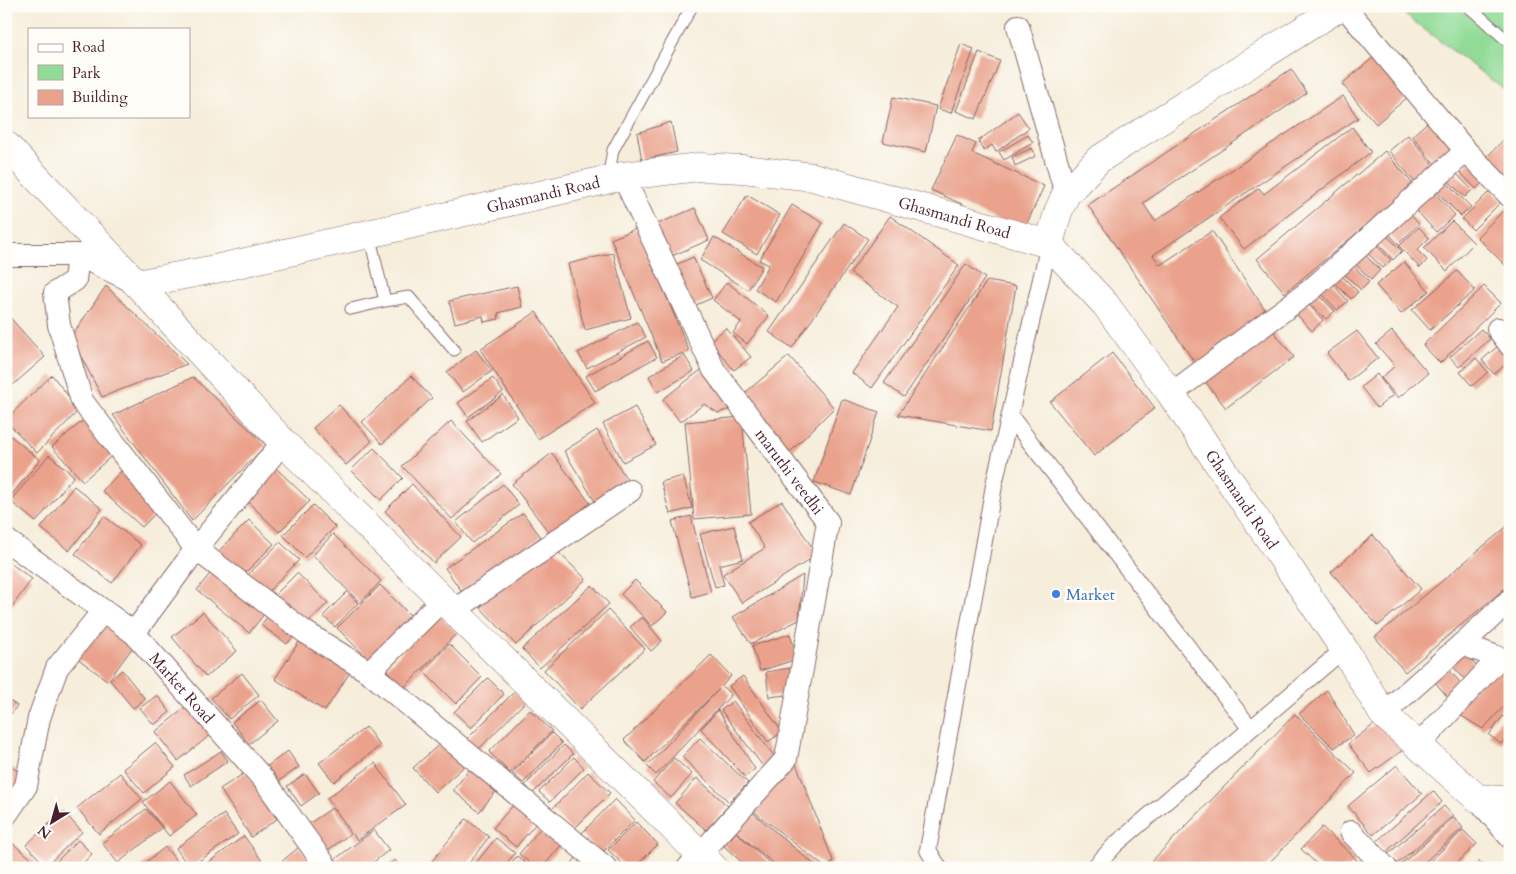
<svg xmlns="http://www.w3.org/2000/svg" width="1516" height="874" viewBox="0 0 1516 874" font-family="Cardo,serif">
	<rect width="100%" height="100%" fill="#fdfcf7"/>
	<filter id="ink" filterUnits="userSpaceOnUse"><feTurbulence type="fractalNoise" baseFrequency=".02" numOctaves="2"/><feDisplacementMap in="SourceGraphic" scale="10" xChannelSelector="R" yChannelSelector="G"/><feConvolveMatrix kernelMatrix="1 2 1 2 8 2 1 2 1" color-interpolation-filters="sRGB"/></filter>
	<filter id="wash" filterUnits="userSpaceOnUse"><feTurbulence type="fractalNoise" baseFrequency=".0096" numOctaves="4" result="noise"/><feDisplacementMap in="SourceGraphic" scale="20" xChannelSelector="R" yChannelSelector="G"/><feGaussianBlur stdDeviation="1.12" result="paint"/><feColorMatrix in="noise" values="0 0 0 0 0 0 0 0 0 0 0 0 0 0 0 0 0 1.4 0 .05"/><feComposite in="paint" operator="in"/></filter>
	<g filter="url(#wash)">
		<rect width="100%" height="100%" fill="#f6edda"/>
		<path fill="#92db97" stroke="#6e7d61" d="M1413,6H1510V94L1404,14Z"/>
		<g id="blocks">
			<path fill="#eaa28c" d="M961,44L974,49L951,113L938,109Z
				M979,52L1000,61L976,119L956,111Z
				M1375,56L1409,96L1376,124L1342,84Z
				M1291,69L1307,93L1143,203L1155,221L1343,96L1358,118L1153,255L1160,265L1212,231L1270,317L1197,366L1088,205Z
				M893,97L936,106L926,152L883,142Z
				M1018,112L1029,128L996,152L992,145L984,151L978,141Z
				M1431,119L1459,152L1439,169L1412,136Z
				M671,122L677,152L642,160L637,133Z
				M1352,127L1371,152L1244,249L1219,218L1259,188L1264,194Z
				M1510,133V184L1484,160Z
				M957,135L976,144L972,153L1044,186L1023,232L931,190Z
				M1028,135L1033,143L1004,160L999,152Z
				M1408,135L1437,169L1418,186L1389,151Z
				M1032,148L1036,156L1015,166L1012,157Z
				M1385,151L1414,185L1285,293L1257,259Z
				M1470,161L1487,178L1476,189L1460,172Z
				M1452,169L1472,190L1465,197L1444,177Z
				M1444,180L1471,207L1461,216L1434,189Z
				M1491,190L1502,201L1473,230L1462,219Z
				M1433,191L1455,215L1436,232L1415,209Z
				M747,195L780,215L757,254L723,234Z
				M792,205L823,223L776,302L755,289L769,265L759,260Z
				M695,208L709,240L667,258L653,226Z
				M1506,208L1510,211V270L1477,237Z
				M1406,210L1419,224L1398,244L1385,230Z
				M890,216L959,265L872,388L852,373L898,307L850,273Z
				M1452,221L1474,243L1447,271L1424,248Z
				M844,223L868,239L792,348L769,332Z
				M1419,227L1429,238L1417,250L1427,260L1420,268L1399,246Z
				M638,228L689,351L662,361L611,239Z
				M1382,231L1402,251L1393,260L1374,239Z
				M714,237L762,267L748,290L700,260Z
				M1372,241L1391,260L1383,268L1364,250Z
				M1362,252L1380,270L1371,280L1353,261Z
				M613,253L631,318L585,330L568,264Z
				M693,257L712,298L689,308L671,267Z
				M1350,262L1369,282L1361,290L1341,271Z
				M1404,262L1429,291L1401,314L1376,285Z
				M966,264L985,278L904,397L884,383Z
				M1457,271L1475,290L1430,330L1412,310Z
				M1340,274L1358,292L1351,299L1333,281Z
				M987,281L1016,286L991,431L898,415Z
				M1330,281L1348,301L1337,310L1319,291Z
				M727,282L769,316L747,344L733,333L741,322L713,300Z
				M106,286L187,364L102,397L71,337Z
				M517,286L522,307L498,313L499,319L484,322L483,316L455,323L449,301Z
				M1484,286L1501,303L1440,363L1423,345Z
				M1317,293L1335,311L1326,319L1308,301Z
				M1303,298L1323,320L1312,331L1291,308Z
				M536,312L595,403L538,439L480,349Z
				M6,313L45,357L6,391Z
				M637,322L646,337L587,368L578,353Z
				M1270,327L1294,357L1226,408L1203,379Z
				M726,328L751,357L734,370L710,341Z
				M1481,329L1490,339L1459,367L1450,357Z
				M1357,331L1378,358L1348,381L1327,353Z
				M1392,331L1428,373L1398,398L1381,378L1395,366L1376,344Z
				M648,341L657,357L595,391L586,376Z
				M1499,345L1510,357V361L1494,374L1482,360Z
				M476,350L492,371L463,392L447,372Z
				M1112,353L1155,408L1094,456L1050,402Z
				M684,355L694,371L658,392L649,376Z
				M789,356L834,408L788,454L740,397Z
				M1476,358L1488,372L1472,386L1460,372Z
				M705,367L736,407L718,413L704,404L680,422L663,399Z
				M1377,374L1393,395L1377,408L1361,387Z
				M52,375L79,410L37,453L6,421V419Z
				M411,376L432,398L382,444L362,422Z
				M193,377L266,445L192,521L113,415Z
				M493,378L503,392L468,417L458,403Z
				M503,395L518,417L482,442L467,421Z
				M842,399L879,412L851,495L814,482Z
				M339,405L372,441L346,465L313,428Z
				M635,407L656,445L623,462L603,424Z
				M742,417L751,514L694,519L685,422Z
				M86,418L116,452L83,481L52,447Z
				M451,421L501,474L452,519L402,466Z
				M597,430L629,483L596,503L564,451Z
				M11,436L40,460L9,498L6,495V442Z
				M374,448L403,478L381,500L351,470Z
				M552,453L590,503L550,534L512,484Z
				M49,455L74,476L36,522L10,501Z
				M125,467L156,513L142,527L102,491Z
				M276,468L310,501L279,532L245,499Z
				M683,476L692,508L670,514L661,482Z
				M412,484L461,537L434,563L385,511Z
				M503,484L519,505L472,543L456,522Z
				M74,486L102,509L69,551L41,528Z
				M782,501L817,555L742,603L723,574L765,548L748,522Z
				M313,505L335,527L305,557L283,535Z
				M523,513L541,537L463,593L445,568Z
				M104,516L141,545L112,583L75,554Z
				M691,516L711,592L692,597L672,521Z
				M249,520L274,544L241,577L217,553Z
				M1510,524V584L1405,672L1375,637Z
				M734,526L743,559L719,565L724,585L715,587L700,534Z
				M333,534L381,581L360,603L313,555Z
				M1373,535L1421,589L1378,626L1331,572Z
				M280,542L299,560L266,594L247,576Z
				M553,547L586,579L516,645L478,605Z
				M6,560L32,579L6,615Z
				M213,570L265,613L249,633L197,590Z
				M297,573L328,603L303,627L273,597Z
				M803,575L799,620L751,644L733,617Z
				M635,580L667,612L652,626L621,594Z
				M380,585L413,618L370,661L337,628Z
				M592,585L609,604L540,668L522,649Z
				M347,592L358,603L335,627L323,616Z
				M608,610L645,649L580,709L544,670Z
				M203,612L237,651L206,677L172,637Z
				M271,612L297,632L287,644L261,625Z
				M439,615L457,633L404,688L385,669Z
				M642,617L662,641L651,651L630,627Z
				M103,621L135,644L108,681L77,658Z
				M790,634L797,659L760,671L752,646Z
				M302,637L352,669L325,711L275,679Z
				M449,644L482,677L456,704L423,671Z
				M1462,650L1483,673L1470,685L1449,662Z
				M711,655L731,676L722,686L731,695L656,775L647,766L719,689L645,762L624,740Z
				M1499,661L1510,670V707L1506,704L1483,729L1453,711Z
				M1443,663L1466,689L1451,701L1429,675Z
				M790,668L794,694L769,697L766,672Z
				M122,670L145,699L133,708L110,680Z
				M242,673L259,695L229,719L211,698Z
				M743,676L782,732L768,742L729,686Z
				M488,678L504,694L471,728L454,712Z
				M1327,690L1354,735L1334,748L1299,714Z
				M515,691L526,701L476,752L465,741Z
				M157,695L170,712L154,725L140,708Z
				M6,698L17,706L6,720Z
				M261,700L278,721L249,744L232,722Z
				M733,701L777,760L765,769L721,710Z
				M191,703L214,732L178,761L155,732Z
				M530,710L552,731L510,773L489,752Z
				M718,710L755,769L745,777L701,729Z
				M1295,714L1356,773L1264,868H1153L1149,864Z
				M1503,716L1510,721V733L1501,744L1489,735Z
				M1380,720L1403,750L1371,773L1348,744Z
				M366,727L380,746L334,782L319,763Z
				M552,733L562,743L523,783L512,773Z
				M446,738L468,763L435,792L413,768Z
				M700,738L748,783L729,802L682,757Z
				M155,743L175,767L144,793L123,769Z
				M564,745L573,754L533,793L525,785Z
				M221,751L228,761L191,786L184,775Z
				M288,751L299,767L272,786L262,770Z
				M574,757L584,768L550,802L539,792Z
				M674,758L692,774L671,798L653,782Z
				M794,758L833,861L828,868H826L748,807Z
				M6,762L25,777L6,800Z
				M375,763L406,805L357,840L327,798Z
				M1397,765L1422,794L1373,835L1348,806Z
				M470,769L497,790L479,812L453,790Z
				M246,772L277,819L251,837L220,789Z
				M588,772L610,793L572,831L551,810Z
				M120,773L142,799L99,834L77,808Z
				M305,774L319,793L301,806L287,786Z
				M697,778L728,806L706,830L675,803Z
				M170,781L197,815L169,836L143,802Z
				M1433,791L1442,802L1386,852L1377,841Z
				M615,799L635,820L601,854L581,834Z
				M516,802L538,821L516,847L493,828Z
				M1444,806L1453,816L1397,864L1388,854Z
				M332,808L350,834L325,852L307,825Z
				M146,809L162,828L118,863L102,843Z
				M63,811L82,832L46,866L26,845Z
				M752,812L818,868H779L735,831Z
				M224,814L238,834L189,868L176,848Z
				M1454,817L1463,828L1418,868H1397Z
				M466,819L489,837L465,868H430L428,866Z
				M636,822L658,844L634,868H627L608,850Z
				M543,825L564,842L542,868H536L519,854Z
				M1322,827L1357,860L1350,868H1321L1301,849Z
				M374,830L389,850L366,868H340L334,860Z
				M1463,830L1477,844L1452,868H1423Z
				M736,832L775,868H748L724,846Z
				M244,836L265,865L261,868H201Z
				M496,838L515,853L503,868H472Z
				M7,839L37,863L33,868H6V840Z
				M78,840L92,854L78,868H50Z
				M165,847L182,868H139Z
				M299,847L316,868H274Z
				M517,856L531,868H507Z
				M577,857L590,868H568Z
				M395,860L401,868H384Z
				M1480,861L1487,868H1474Z
				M1360,863L1365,868H1355Z"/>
		</g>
	</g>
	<g filter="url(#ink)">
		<use href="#blocks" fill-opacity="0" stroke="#866768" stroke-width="1"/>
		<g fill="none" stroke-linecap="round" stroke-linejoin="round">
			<g stroke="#866768" stroke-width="13">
				<path id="service" d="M1468,6L1510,43
					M608,179L613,150L692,6
					M369,234L385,301L409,297L454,350
					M351,309L385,301"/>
			</g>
			<g stroke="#866768" stroke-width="18">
				<path id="pedestrian" d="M1010,416L1250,728
					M939,868L928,850L995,480L1049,244
					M1094,868L1115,845L1344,649"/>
			</g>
			<g stroke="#866768" stroke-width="24">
				<g id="minor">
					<path d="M1344,6L1466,151L1510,196"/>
					<path d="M1018,26L1066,194"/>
					<path id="s1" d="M623,176L714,370L828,522L786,759L688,868"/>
					<path d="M6,255H78L130,280"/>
					<path d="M78,255L75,280L55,293L59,325L82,401L196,549L305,632L369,672L606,868"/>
					<path d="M1498,329L1510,345"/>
					<path d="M1171,394L1312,289L1466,151"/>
					<path id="s2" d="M6,540L134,633L265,781L327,868"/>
					<path d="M453,611L630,491"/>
					<path d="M134,633L196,549L283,442"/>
					<path d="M1462,644L1510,600"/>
					<path d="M369,672L442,600"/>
					<path d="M1383,714L1462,644L1510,662"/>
					<path d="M1418,746L1498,659"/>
					<path d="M1477,798L1510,837"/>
					<path d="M6,815L26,786L39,718L57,668L103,611"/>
					<path d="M1351,832L1386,868"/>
				</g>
			</g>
			<g stroke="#866768" stroke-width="29">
				<g id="tertiary">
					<path d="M6,145L137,284L283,442L714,868"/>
					<path d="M1049,244L1058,212L1066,194L1098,160L1341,6"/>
					<path id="s3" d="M137,284L215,269L623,176L699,167L743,169L813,177L1049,244L1105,304L1171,394L1344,649L1383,714L1477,798L1510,801"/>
				</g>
			</g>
			<use href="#service" stroke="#fff" stroke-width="11"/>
			<use href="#pedestrian" stroke="#fff" stroke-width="16"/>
			<use href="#minor" stroke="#fff" stroke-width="22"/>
			<use href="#tertiary" stroke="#fff" stroke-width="28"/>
		</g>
	</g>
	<circle fill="#3f7fe0" stroke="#fdfcf7" stroke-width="2" cx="1056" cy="594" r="5"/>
	<g text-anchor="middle" stroke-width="5" stroke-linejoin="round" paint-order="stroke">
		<g font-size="16" fill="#4a1f2b" stroke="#fdfcf7">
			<text dy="6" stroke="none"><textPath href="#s3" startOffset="416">Ghasmandi Road</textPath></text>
			<text dy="6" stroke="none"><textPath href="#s3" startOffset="836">Ghasmandi Road</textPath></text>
			<text dy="6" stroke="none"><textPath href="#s1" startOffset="341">maruthi veedhi</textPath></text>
			<text dy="6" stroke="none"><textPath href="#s3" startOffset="1255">Ghasmandi Road</textPath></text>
			<text dy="6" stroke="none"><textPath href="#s2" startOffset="231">Market Road</textPath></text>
		</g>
		<g font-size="16" fill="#366cbe" stroke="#fdfcf7" text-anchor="start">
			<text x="1066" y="600">Market</text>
		</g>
	</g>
	<rect width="1516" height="874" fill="none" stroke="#fdfcf7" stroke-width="25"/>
	<rect x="28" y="28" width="162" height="90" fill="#fdfcf7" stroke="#b5a4a5"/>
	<rect x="38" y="44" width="25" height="8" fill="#ffffff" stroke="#b5a4a5"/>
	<text x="72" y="52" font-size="15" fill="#4a1f2b">Road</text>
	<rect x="38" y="65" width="25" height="15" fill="#92db97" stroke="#b5a4a5"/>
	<text x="72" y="78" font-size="15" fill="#4a1f2b">Park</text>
	<rect x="38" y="90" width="25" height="15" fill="#eaa28c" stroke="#b5a4a5"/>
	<text x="72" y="102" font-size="15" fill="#4a1f2b">Building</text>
	<g transform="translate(52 822) rotate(217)" stroke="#fdfcf7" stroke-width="4" paint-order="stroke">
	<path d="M0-4L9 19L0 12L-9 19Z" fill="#4a1f2b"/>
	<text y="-8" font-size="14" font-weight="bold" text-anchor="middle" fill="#4a1f2b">N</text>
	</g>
</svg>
